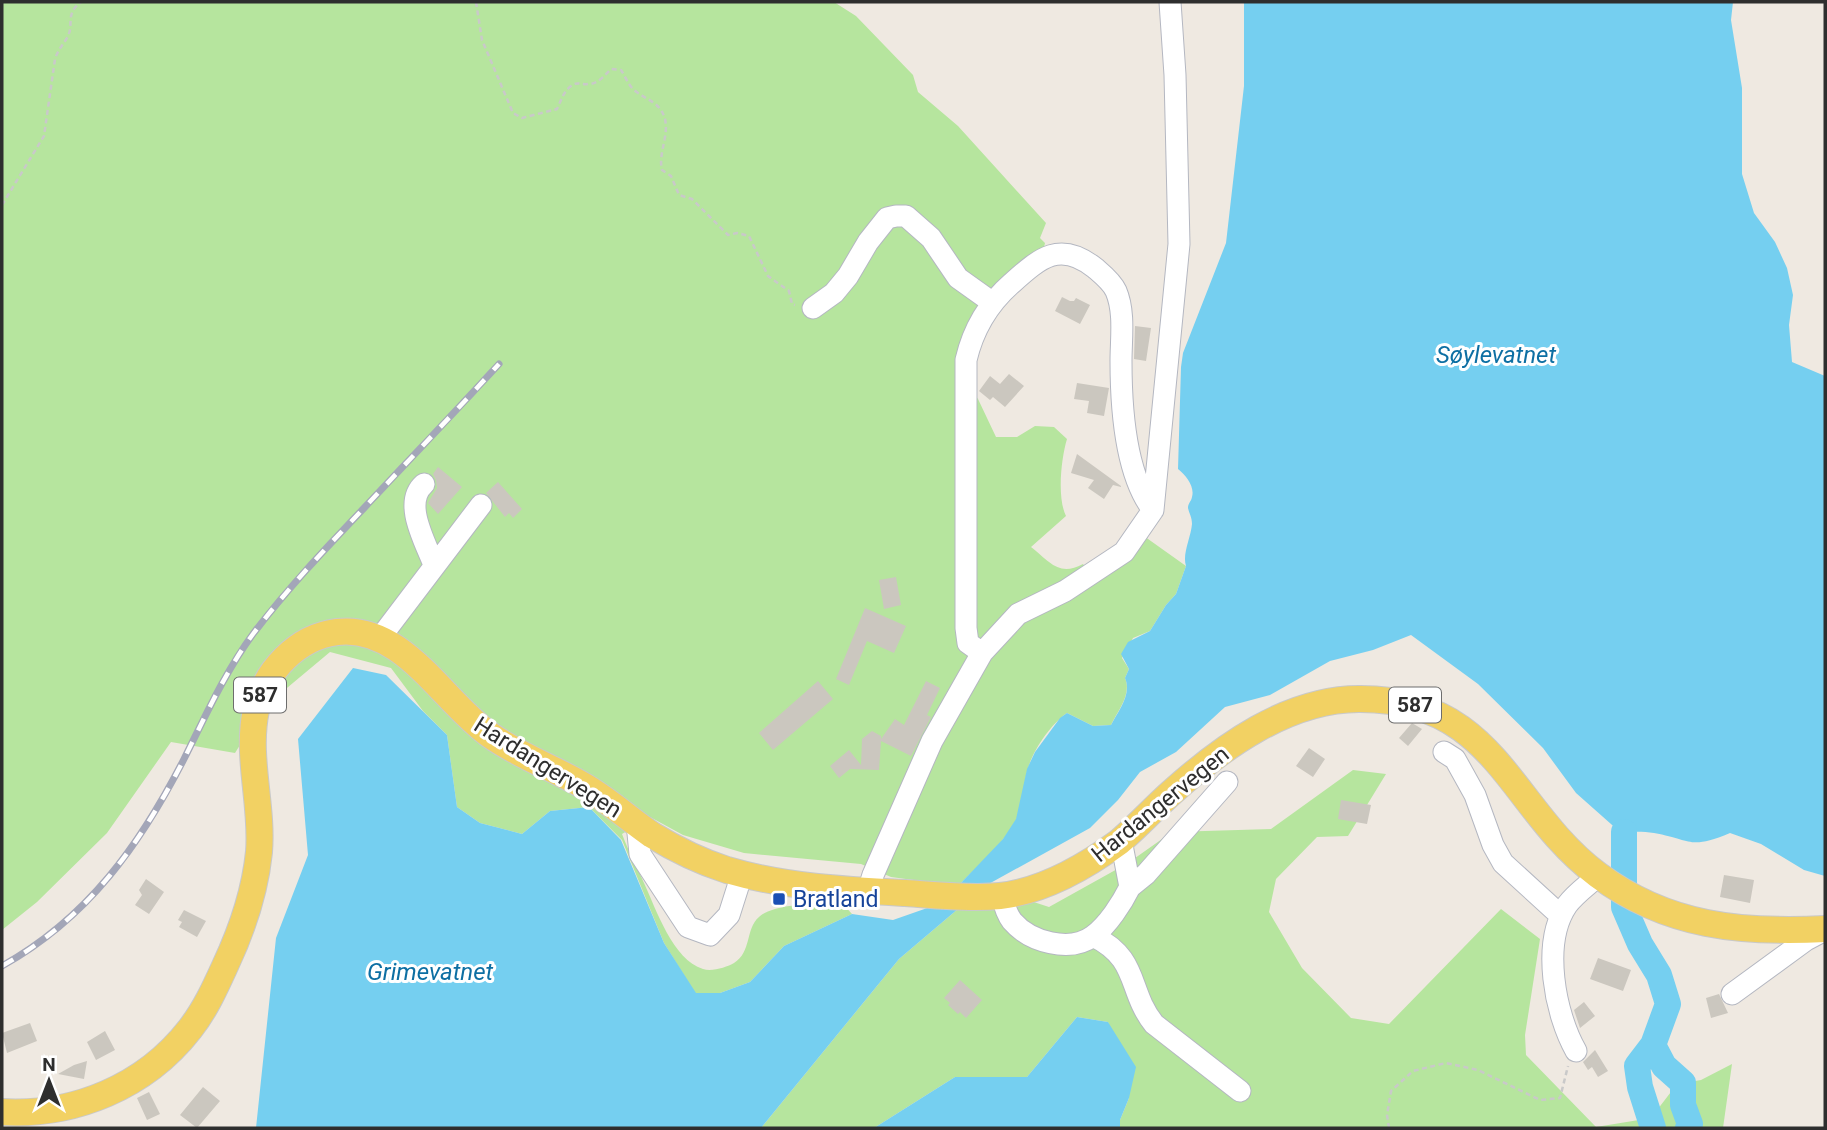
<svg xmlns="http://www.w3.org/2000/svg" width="1827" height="1130" viewBox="0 0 1827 1130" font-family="Roboto,sans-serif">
	<rect width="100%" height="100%" fill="#efe9e1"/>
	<path fill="#b6e59e" d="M2,2H834L856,16L913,75L918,92L958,126L1046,223L1040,238L1045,243L1043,252L1021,266L961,376L978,399L996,437H1017L1035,426L1054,427L1067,439C1061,459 1057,498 1066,516L1031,547C1050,562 1059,577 1083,564L1088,572L1134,529L1186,566L1176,594L1166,605L1150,631L1133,638L1122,658L1129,669L1125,678C1132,694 1118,710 1111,725L1093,726L1067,713C1050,725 1032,751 1027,772C1023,787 1023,805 1016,820C1003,845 977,866 958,886L891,877L861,864L744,853L683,835L650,817L622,834C628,850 637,867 644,883C656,909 673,960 703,969C712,972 727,967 734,963C752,952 745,929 759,917C775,902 822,904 843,904L852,914L784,946L750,982L720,993H695L664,943L622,840L589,807L550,811L522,834L480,823L457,807L447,735L423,711L391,668L330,652L263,708L235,753L171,742L107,833L37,902L2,930Z
		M1353,770L1386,774L1348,836L1317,837L1276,879L1269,912L1302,968L1351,1018L1389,1024L1501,909L1540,939L1525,1035L1526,1055L1596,1127L1651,1118L1677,1084L1701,1080L1732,1064L1723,1128H1120V1120L1129,1098L1108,1022L1077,1017L1027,1077H955L874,1128H761L899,959L985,886L1049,907L1128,863L1172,832L1271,829Z"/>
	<path fill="#75cff0" d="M1244,2H1733L1731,20L1742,88V174L1754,213L1775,242L1787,268L1793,295L1789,325L1792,362L1825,376V876L1804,870L1761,844L1730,833C1689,850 1693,840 1654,833C1643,831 1631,832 1620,832L1576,793L1543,748L1478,684L1411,635L1373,650L1330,661L1270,695L1225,707L1176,752L1140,772L1118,800L1090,828L985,886L899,959L761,1128H256L276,938L308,855L298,739L353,668L386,675L447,735L457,807L480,823L522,834L550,811L589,807L621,840L664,943L696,993H720L750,982L784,946L852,914L893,920L933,906L958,886L1003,839L1016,819L1027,769L1035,752L1060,718L1067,713L1093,726L1111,725C1119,710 1132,694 1125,678L1129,669L1121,654L1128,642L1150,631L1166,605L1176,594L1186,566C1182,554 1191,537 1192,524C1192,517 1189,513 1188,508C1188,503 1191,502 1192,497C1195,487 1186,475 1178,469L1181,367L1183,353L1226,243L1244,86Z
		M1077,1017L1108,1022L1136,1067L1129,1098L1120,1120V1128H874L955,1077H1027Z"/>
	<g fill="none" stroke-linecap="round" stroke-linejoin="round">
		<path stroke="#75cff0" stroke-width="26" d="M1624,832V907L1640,944L1659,975L1668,1004L1653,1045L1664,1066L1683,1083V1105L1690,1124L1688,1128
			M1653,1128L1640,1087L1637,1066L1653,1045"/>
	</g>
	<path fill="#cbc7bf" d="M1062,297L1070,301H1074L1076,298L1090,305L1080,324L1055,311Z
		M1135,326L1151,328L1146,361L1134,359Z
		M1009,374L1024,386L1005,407L993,397L990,400L979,391L990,376L1000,384Z
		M1077,383L1109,388L1104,416L1087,413L1089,401L1074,399Z
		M1077,454L1121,486V487L1113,485L1104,499L1088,488L1094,480L1071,473Z
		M438,467L462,487L438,514L428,503L437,488L436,480L433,474Z
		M498,482L522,509L513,518L509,513L505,517L486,493Z
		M896,577L901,605L884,609L879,580Z
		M865,608L906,626L894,653L867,641L849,685L836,679Z
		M818,681L833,699L773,750L759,733Z
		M926,681L940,688L927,715L931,717L911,756L881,741L879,770L850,769L839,778L830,766L849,750L861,765L862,739L872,731L881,736V739L895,719L904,725Z
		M1412,723L1422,729L1408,746L1399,738Z
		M1309,748L1325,759L1313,777L1296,766Z
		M1341,800L1371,805L1367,824L1338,819Z
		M1724,875L1754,880L1750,903L1720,897Z
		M146,879L164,892L149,914L135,905L142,895L139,890Z
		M184,910L206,921L197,937L179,927L182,922L178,920Z
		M1598,958L1631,970L1623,991L1590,979Z
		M960,980L982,1000L966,1018L960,1012L958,1014L948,1005L950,1003L944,998Z
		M1719,994L1728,1013L1711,1018L1706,998Z
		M1584,1002L1595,1016L1580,1028L1574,1010Z
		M30,1023L37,1041L7,1053L2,1033Z
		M105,1031L115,1050L96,1060L87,1042Z
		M1595,1050L1608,1071L1598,1077L1592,1067L1588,1070L1583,1062Z
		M87,1061L84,1079L58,1074L74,1065Z
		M203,1087L220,1101L197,1128L180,1115Z
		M149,1092L160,1114L147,1120L137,1098Z"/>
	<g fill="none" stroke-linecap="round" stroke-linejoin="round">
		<g stroke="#b4b7c1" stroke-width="23">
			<path id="minor" d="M813,308L834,293L848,276L868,242L887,218L896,216H906L931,238L958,278L993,303
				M424,484C402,503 426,543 434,565
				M380,638L481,505
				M982,653L968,643L966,628V360C973,330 989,303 1012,283C1040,258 1060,240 1095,268C1102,274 1112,282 1116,291C1125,312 1121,339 1121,361C1121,405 1125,474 1153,510
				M1444,752L1455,759L1475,795L1493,845L1503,863L1561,916
				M637,823L640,854L688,927L710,935L729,915L742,874
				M1130,887L1146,874L1227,782
				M868,891L873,875L932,741L982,653L1018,614L1065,591L1124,552L1153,510L1179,244L1175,75L1170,2
				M1002,896C1004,905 1006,913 1012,921C1030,942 1070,953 1093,936C1108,925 1122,903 1130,887L1121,840
				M1093,936C1140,959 1127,990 1154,1024L1240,1091
				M1732,994L1806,940L1825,930
				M1576,1051C1555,1014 1541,943 1567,905C1575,894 1588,885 1599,875"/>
		</g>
		<g stroke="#c9c9c9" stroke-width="28">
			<path id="major" d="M2,1112C74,1116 145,1087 190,1029C205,1010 215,988 225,966C242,930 255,892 259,852C263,805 246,757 256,710C265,671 297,637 337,632C403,624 442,701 490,735C519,756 554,768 584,786C608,800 629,819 652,835C675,849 702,862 727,870C785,887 846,890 905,893C936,895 969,899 1000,896C1043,891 1085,867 1119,842C1137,827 1153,809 1171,793C1222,747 1288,699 1359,699C1497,698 1508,808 1598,875C1668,927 1742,933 1825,929"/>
		</g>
		<path stroke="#c9c9c9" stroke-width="2.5" stroke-dasharray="5 3.5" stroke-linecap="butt" d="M476,2L482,40L513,113L522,118L557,109C561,101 563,92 571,86C577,81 581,85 588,84C598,84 604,76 611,69L621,70C625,76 628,84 633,89C645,100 660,101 665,119C669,137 658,153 662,170L671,176L679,195L692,199L728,235L737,233L749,236L768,276L789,291L792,304L795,305
			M2,205L44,136L55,59C58,50 62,46 67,38C75,24 64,15 81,2
			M1389,1128L1387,1115L1391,1091L1413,1071L1446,1063L1478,1070L1540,1100L1560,1098L1568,1066"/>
		<use href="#minor" stroke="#fff" stroke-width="21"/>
		<use href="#major" stroke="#f2d163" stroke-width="26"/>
		<g stroke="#a3a6b8" stroke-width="7">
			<path id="rail" d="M2,966C88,918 140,845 184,759C205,717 225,672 253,634C287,589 326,548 365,507C410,459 455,412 499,364"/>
		</g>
		<use href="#rail" stroke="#fff" stroke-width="4.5" stroke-dasharray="13" stroke-linecap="butt"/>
	</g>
	<rect fill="#1a4fb4" stroke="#fff" stroke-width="2.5" x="772" y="892" width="14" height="14" rx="3.5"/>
	<g text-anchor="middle" stroke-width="6" stroke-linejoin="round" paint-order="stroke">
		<g fill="#fff" stroke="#6d6d6d" stroke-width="2">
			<rect x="234" y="677.5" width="52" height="35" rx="5"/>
			<rect x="1389" y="687.5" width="52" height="35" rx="5"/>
		</g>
		<g font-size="21" font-weight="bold" fill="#2e2e2e">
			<text x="260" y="702">587</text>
			<text x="1415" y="712">587</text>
		</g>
		<g font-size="23" fill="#2e2e2e" stroke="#fff">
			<text transform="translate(548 767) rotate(32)" y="8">Hardangervegen</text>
			<text transform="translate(1160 804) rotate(-39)" y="8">Hardangervegen</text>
		</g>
		<g font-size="23" fill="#164399" stroke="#fff" text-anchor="start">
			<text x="793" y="907">Bratland</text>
		</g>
		<g font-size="24" font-style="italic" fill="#0d6fa3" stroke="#fff">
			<text x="1496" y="363">Søylevatnet</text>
			<text x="430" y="980">Grimevatnet</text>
		</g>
	</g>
	<rect width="1827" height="1130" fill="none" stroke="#2e2e2e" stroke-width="7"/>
	<g transform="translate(49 1081)" stroke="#ffffff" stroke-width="5" paint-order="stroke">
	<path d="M0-5L12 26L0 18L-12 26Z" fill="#2e2e2e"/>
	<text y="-10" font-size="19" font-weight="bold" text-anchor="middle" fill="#2e2e2e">N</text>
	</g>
</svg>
